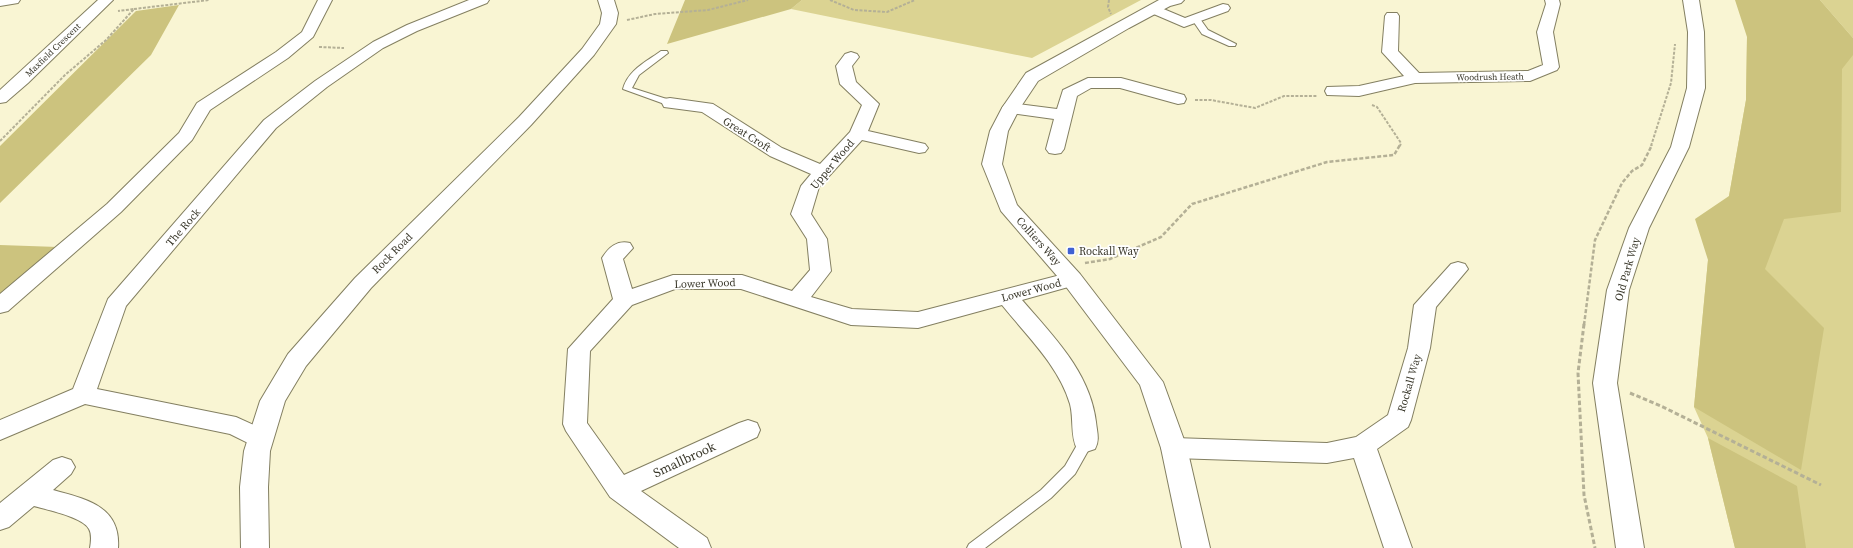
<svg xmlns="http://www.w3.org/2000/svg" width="1853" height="548" viewBox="0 0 1853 548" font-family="'Source Serif 4',serif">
	<rect width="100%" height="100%" fill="#f9f5d3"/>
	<path fill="#dbd392" d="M802,0H1141L1032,58L791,9Z
		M1820,0H1853V38Z
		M1747,37L1853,45V548H1735L1708,438L1694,407L1708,260L1729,196L1746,100Z"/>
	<path fill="#ccc37e" d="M685,0H802L791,9L667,44Z
		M1735,0H1820L1853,38V55L1842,69L1841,212L1784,219L1765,269L1824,328L1801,470L1694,407L1708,260L1695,219L1729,196L1746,100L1747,37Z
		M179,5L151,55L0,203V146L136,11Z
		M0,245L58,247L0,296Z
		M1708,438L1797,486L1806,548H1735Z"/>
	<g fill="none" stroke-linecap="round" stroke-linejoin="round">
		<g stroke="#837f61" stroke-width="2">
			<path id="lane" d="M1192,16H1198L1208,30L1236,44L1235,46H1229L1202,34L1191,18Z
				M661,51H667L668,53L639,75L632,88L673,101V105L670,106L623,89C628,70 646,62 661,51Z
				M1086,437L1091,438L1093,442L1075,474L1051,498L985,548H967L969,544L1041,490L1065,466L1081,438Z"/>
		</g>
		<g stroke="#837f61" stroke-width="2">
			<path id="street" d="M0,0H20L18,3L0,6Z
				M98,0H113L28,83L6,102L0,103V90Z
				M318,0H332L313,37L288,58L210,110L192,140L121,212L8,311L0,313V294L107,204L179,133L197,103L276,52L302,32Z
				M469,0H489L487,3L417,31L383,48L327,87L276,128L126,306L97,389L236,417L269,432L272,439L269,446L260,449L230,434L85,404L0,440V420L73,389L108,299L264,120L315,81L373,42L407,25Z
				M1545,0H1559L1560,4L1553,32L1559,67L1557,70L1530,81L1415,83L1359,96L1327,95L1325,91L1327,87L1359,86L1404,76L1382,52L1385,16L1387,13H1397L1399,16L1398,51L1419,73L1528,71L1543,65L1537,32L1546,4Z
				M1223,4L1228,5L1230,8L1228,11L1184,27L1149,12L1147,9L1149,6L1154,5L1185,18Z
				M851,52L857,54L859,57L852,66L856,82L879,104L868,131L925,144L928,148L925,152L919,153L862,140L819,187L811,214L827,239L831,271L811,297L852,309L918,312L1072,272L1079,274L1083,279L1079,284L1022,300C1053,336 1090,372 1096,422C1097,432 1100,440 1095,449L1086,452L1077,449C1070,435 1074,419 1070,404C1059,366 1026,335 1002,305L918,328L851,325L741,289H675L632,305L590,351L587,423L624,475L739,423L748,420L757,423L760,430L757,437L641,491L707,538L711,548H679L610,497L566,431L563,424L568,349L613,299L602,258C609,247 617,240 630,243L633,248L623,259L632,289L673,275H742L792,291L810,270L807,239L791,214L801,186L811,174L770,156L702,112L664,107L662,103L664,99L670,98L713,104L782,148L820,164L850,132L862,105L840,84L836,66L845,54Z
				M1088,78H1121L1184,95L1186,99L1184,103L1178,104L1120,88H1091L1077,96L1064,149L1061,153L1055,154L1049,153L1046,149L1054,119L1011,113L1005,112L1002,108L1005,104L1011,103L1057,109L1063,90Z
				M1458,262L1465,264L1468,269L1436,307L1430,348L1411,420L1408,427L1377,449L1412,548H1384L1354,458L1327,463L1174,458L1165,455L1161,448L1165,441L1174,438L1327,443L1356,437L1388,415L1408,348L1414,305L1451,264Z
				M62,457L71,460L75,467L71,474L53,490C86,499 121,506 118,548H90C91,542 92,534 89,529C83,517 47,510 34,506L9,527L0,530V503L53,460Z"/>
		</g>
		<g stroke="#837f61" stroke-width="2">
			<path id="secondary" d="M598,0H614L618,13L616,24L594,55L531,125L371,288L306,366L285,401L270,451L268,487L269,548H241L240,487L244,451L260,401L288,354L355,278L519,117L582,49L600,24L602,13Z
				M1159,0H1184L1181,3L1170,6L1129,28L1038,81L1020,108L1008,131L1002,164L1017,205L1080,274L1163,382L1187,448L1210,548H1182L1161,448L1140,385L1064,284L1001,211L982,164L990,131L1002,108L1026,73Z
				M1683,0H1699L1704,32L1705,88L1689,147L1649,228L1629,290L1617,383L1644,548H1616L1593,383L1607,290L1629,228L1671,147L1687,88L1688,32Z"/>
		</g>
		<path stroke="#b4b096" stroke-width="2" stroke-dasharray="3 1.5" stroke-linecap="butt" d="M830,0L854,10L887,12L915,0
			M1109,0L1108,7L1111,14
			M134,9L209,0
			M627,20L655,14L708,10L748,0
			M319,47L344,48
			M1195,100H1211L1255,108L1284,96H1317
			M1372,105L1377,107L1401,143L1400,146
			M0,141L65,75L106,40L134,9L118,11
			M1651,146L1671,83L1675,44"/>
		<path stroke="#b4b096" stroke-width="2.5" stroke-dasharray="4 2" stroke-linecap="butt" d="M1085,263L1110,259L1161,237L1192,204L1327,162L1394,155L1400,145
			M1584,325L1595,240L1622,183L1632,171L1642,165L1652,145"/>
		<path stroke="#b4b096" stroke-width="3" stroke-dasharray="4.5 2.5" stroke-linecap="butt" d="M1584,324L1578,373L1584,495L1595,548
			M1630,393L1663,407L1821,485"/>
		<use href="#lane" fill="#fff" fill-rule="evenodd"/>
		<use href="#street" fill="#fff" fill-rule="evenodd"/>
		<use href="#secondary" fill="#fff" fill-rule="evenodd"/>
	</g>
	<rect fill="#4061d3" stroke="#fff" stroke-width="1.5" x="1067" y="247" width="8" height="8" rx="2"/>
	<g text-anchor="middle" stroke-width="3.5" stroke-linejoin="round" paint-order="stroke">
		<g font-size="9" fill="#39372a" stroke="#fff">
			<text transform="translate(53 50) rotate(-44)" y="3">Maxfield Crescent</text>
			<text transform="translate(1490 77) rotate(-1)" y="3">Woodrush Heath</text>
		</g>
		<g font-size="11" fill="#39372a" stroke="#fff">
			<text transform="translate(747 134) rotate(32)" y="4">Great Croft</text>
			<text transform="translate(832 164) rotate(-50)" y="4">Upper Wood</text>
			<text transform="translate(183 227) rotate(-49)" y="4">The Rock</text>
			<text transform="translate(1039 241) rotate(48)" y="4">Colliers Way</text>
			<text transform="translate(392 253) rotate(-45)" y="4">Rock Road</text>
			<text transform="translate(1627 269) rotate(-74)" y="4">Old Park Way</text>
			<text transform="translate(705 283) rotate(-2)" y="4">Lower Wood</text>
			<text transform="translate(1031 290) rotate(-15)" y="4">Lower Wood</text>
			<text transform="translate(1409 383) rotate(-74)" y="4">Rockall Way</text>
		</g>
		<g font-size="11" fill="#39372a" stroke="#fff" text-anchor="start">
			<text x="1079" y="255">Rockall Way</text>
		</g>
		<g font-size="13" fill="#39372a" stroke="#fff">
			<text transform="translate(684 459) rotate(-25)" y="5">Smallbrook</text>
		</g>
	</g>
</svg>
